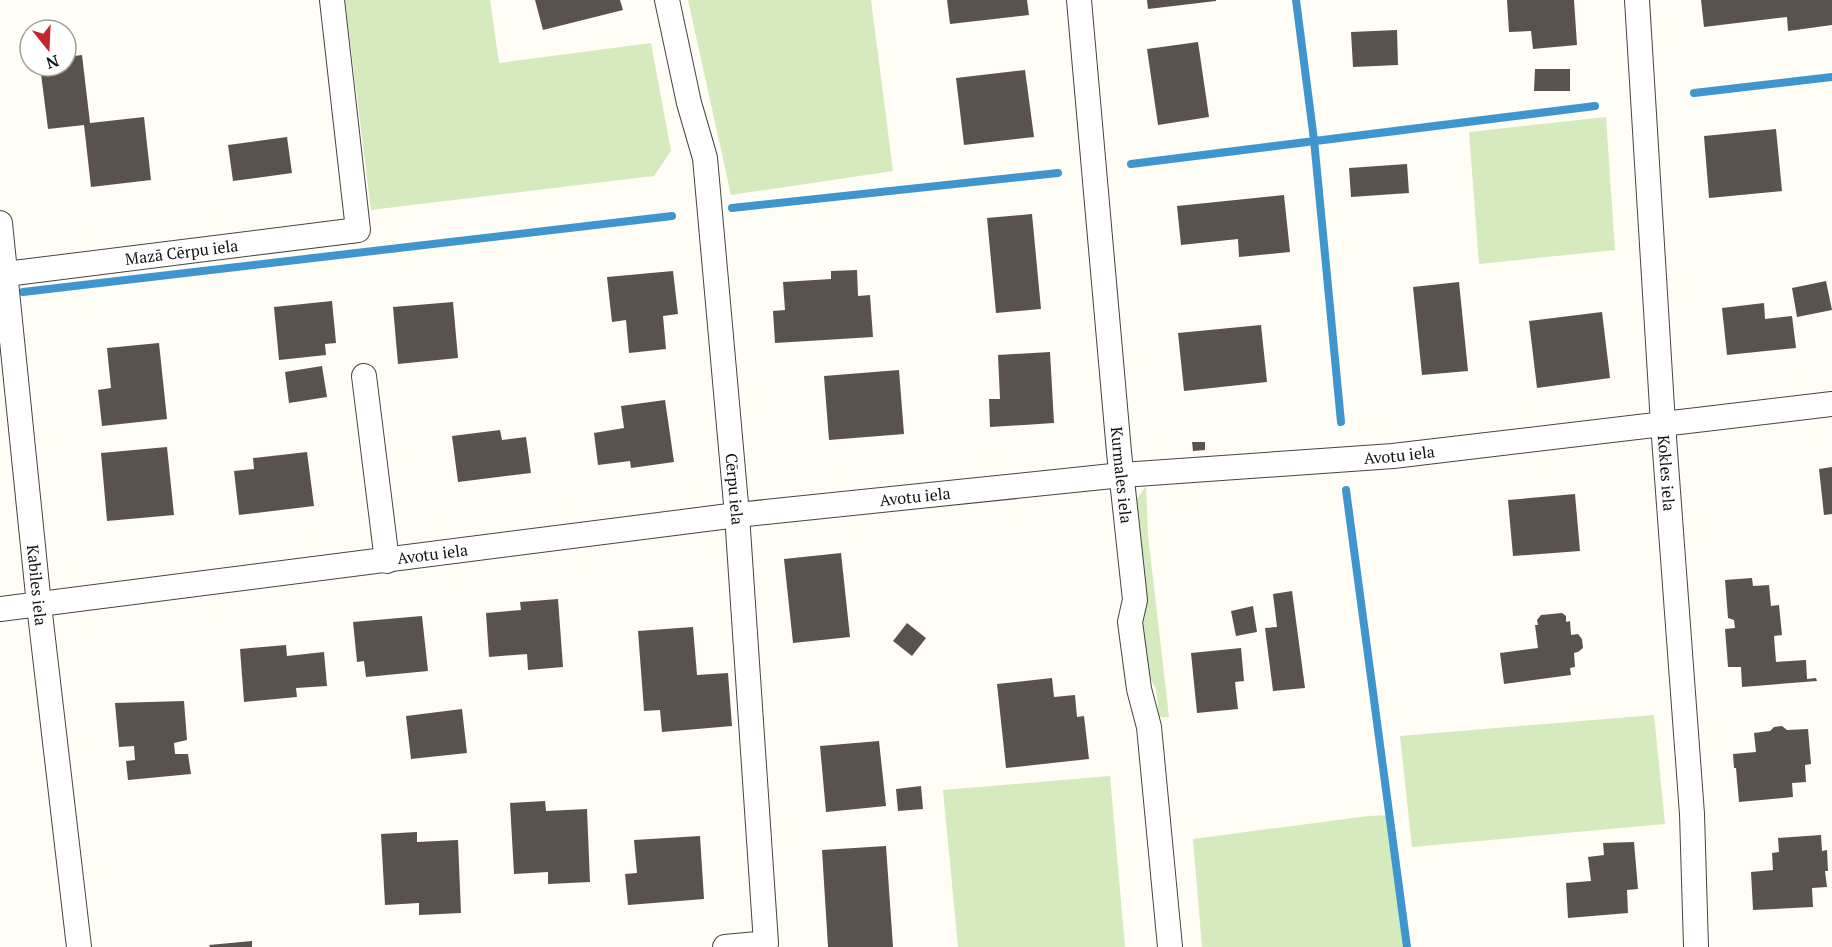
<svg xmlns="http://www.w3.org/2000/svg" width="1832" height="947" viewBox="0 0 1832 947" font-family="'PT Serif',serif">
	<rect width="100%" height="100%" fill="#fffdf5"/>
	<path fill="#d5ebbd" d="M345,0H490L499,63L651,43L671,151L654,176L371,210Z
		M688,0H871L893,171L731,195Z
		M1606,117L1615,250L1479,264L1469,132Z
		M1146,486L1148,535L1169,717H1159L1156,689L1150,678L1142,622L1145,585L1137,499Z
		M1654,715L1665,824L1412,847L1400,736Z
		M1110,776L1125,947H958L943,790Z
		M1393,815L1407,947H1202L1193,839L1368,816Z"/>
	<g fill="none" stroke-linecap="round" stroke-linejoin="round">
		<path stroke="#3f96cf" stroke-width="8" d="M1296,0L1314,140L1341,422
			M1694,93L1832,77
			M1131,164L1595,106
			M732,208L1058,173
			M23,292L672,216
			M1346,490L1407,947"/>
	</g>
	<path fill="#5a524d" d="M535,0H620L623,10L543,30Z
		M947,0H1027L1029,15L950,24Z
		M1147,0H1216V1L1148,9Z
		M1507,0H1574L1577,45L1533,49L1531,31L1509,32Z
		M1701,0H1832V25L1788,31L1787,17L1704,27Z
		M1397,30L1398,65L1353,67L1351,32Z
		M1198,42L1209,117L1158,125L1147,49Z
		M82,55L90,123L144,117L151,180L91,187L84,125L48,129L40,66H66V57Z
		M1535,69H1570V91H1534Z
		M1025,70L1034,137L964,145L956,78Z
		M1776,129L1782,191L1709,198L1704,136Z
		M287,137L292,173L233,181L228,145Z
		M1407,164L1409,193L1351,197L1349,168Z
		M1284,195L1290,252L1239,257L1238,239L1181,245L1177,206Z
		M1032,214L1041,309L996,313L987,218Z
		M857,270L858,296L870,295L873,337L775,343L773,311L785,310L783,282L831,279V271Z
		M673,271L678,314L663,316L666,349L629,353L626,320L612,322L607,277Z
		M1826,281L1832,310L1797,317L1792,288Z
		M1459,282L1468,371L1422,375L1413,287Z
		M332,301L336,343L325,344L326,355L279,360L274,307Z
		M453,302L458,358L398,364L393,307Z
		M1764,303L1765,319L1792,316L1796,348L1727,355L1722,308Z
		M1602,312L1610,378L1537,388L1529,321Z
		M1261,325L1267,382L1184,391L1178,333Z
		M159,343L167,419L102,426L98,390L111,388L107,348Z
		M1050,352L1054,423L990,427L989,399H1000L998,355Z
		M322,366L327,397L289,403L285,372Z
		M899,370L904,434L829,440L824,376Z
		M665,400L674,462L631,468L630,461L598,465L594,433L624,428L621,406Z
		M500,430L502,440L526,437L531,473L458,482L452,436Z
		M1192,442H1205V450L1193,451Z
		M167,447L174,515L107,521L101,453Z
		M307,452L314,506L239,515L234,471L254,469L253,458Z
		M1832,467V514L1824,515L1819,469Z
		M1575,494L1580,551L1513,556L1508,500Z
		M841,553L850,637L793,643L784,559Z
		M1752,578L1753,586L1769,585L1771,606L1779,605L1782,635L1774,636L1776,662L1806,660L1807,679L1816,678L1817,681L1742,687L1741,667H1728L1725,629L1735,628L1734,620L1728,618L1725,580Z
		M1292,591L1305,688L1273,691L1265,628L1277,627L1273,594Z
		M558,599L563,667L528,670L527,654L489,657L486,613L521,610L520,602Z
		M1253,606L1257,632L1236,636L1231,611Z
		M1562,613L1566,616V622L1570,621L1571,635L1578,634L1582,639L1583,648L1578,652L1574,653L1575,667L1570,668L1571,675L1504,684L1500,653L1538,648L1535,625H1538L1537,620L1541,615Z
		M422,616L428,671L366,677L364,661L357,662L353,622Z
		M907,623L926,638L912,656L893,641Z
		M693,627L697,675L728,673L732,726L662,732L660,710L644,711L638,631Z
		M286,645L287,656L324,652L327,686L296,688L297,697L244,702L240,649Z
		M1241,648L1244,681L1235,682L1238,709L1197,713L1191,653Z
		M1052,678L1054,697L1075,695L1077,717L1084,716L1089,759L1006,768L997,684Z
		M184,701L187,740L174,743L175,754H188L191,774L128,780L126,761L135,760L134,746L119,747L115,703Z
		M462,709L467,753L411,759L406,716Z
		M1782,726L1787,730L1808,729L1811,764L1805,765L1806,782L1792,783L1793,797L1739,802L1736,768H1734L1733,754L1756,752L1754,733L1770,731L1774,727Z
		M879,741L886,806L826,812L820,746Z
		M921,786L923,809L898,811L896,789Z
		M545,801L546,811L587,809L590,882L548,884V872L514,874L510,803Z
		M417,832V842L458,840L461,913L419,915V903L385,905L381,834Z
		M1821,835L1822,851L1827,850L1828,871H1825L1827,887L1812,888L1813,907L1753,910L1751,872L1773,870L1772,853L1779,852L1778,838Z
		M700,836L704,899L628,905L625,874L637,873L634,840Z
		M1634,842L1638,889L1627,890L1628,913L1568,918L1566,883L1591,881L1588,857L1604,855L1603,843Z
		M886,846L893,947H828L822,850Z
		M252,941V947H210L209,945Z"/>
	<g fill="none" stroke-linecap="round" stroke-linejoin="round">
		<g stroke="#444" stroke-width="26">
			<g id="minor">
				<path id="s1" d="M667,0L689,103L705,158L737,515L766,943L725,947"/>
				<path id="s2" d="M1079,0L1119,452L1135,600L1130,622L1139,689L1149,727L1170,947"/>
				<path id="s3" d="M1637,0L1663,424L1692,814L1696,947"/>
				<path id="s4" d="M0,223L39,605L79,947"/>
				<path id="s5" d="M6,274L358,230L332,0"/>
				<path d="M364,376L387,561"/>
				<path id="s6" d="M0,609L737,515L1122,475L1393,456L1832,404"/>
			</g>
		</g>
		<use href="#minor" stroke="#fff" stroke-width="24"/>
	</g>
	<g text-anchor="middle" stroke-width="6" stroke-linejoin="round" paint-order="stroke">
		<g font-size="16" fill="#111" stroke="#fff">
			<text dy="6" stroke="none"><textPath href="#s5" startOffset="177">Mazā Cērpu iela</textPath></text>
			<text dy="6" stroke="none"><textPath href="#s6" startOffset="1408">Avotu iela</textPath></text>
			<text dy="6" stroke="none"><textPath href="#s3" startOffset="474">Kokles iela</textPath></text>
			<text dy="6" stroke="none"><textPath href="#s2" startOffset="477">Kurmales iela</textPath></text>
			<text dy="6" stroke="none"><textPath href="#s1" startOffset="495">Cērpu iela</textPath></text>
			<text dy="6" stroke="none"><textPath href="#s6" startOffset="922">Avotu iela</textPath></text>
			<text dy="6" stroke="none"><textPath href="#s6" startOffset="436">Avotu iela</textPath></text>
			<text dy="6" stroke="none"><textPath href="#s4" startOffset="364">Kabiles iela</textPath></text>
		</g>
	</g>
	<g transform="translate(48 48) rotate(162)"><circle r="28" fill="#ffffff" stroke="#a0a0a0" stroke-width="1.5"/>
	<path d="M0-4.5L10 22L0 15L-10 22Z" fill="#c4262e"/>
	<text y="-9" font-size="16" font-weight="bold" text-anchor="middle" fill="#111111">N</text>
	</g>
</svg>
